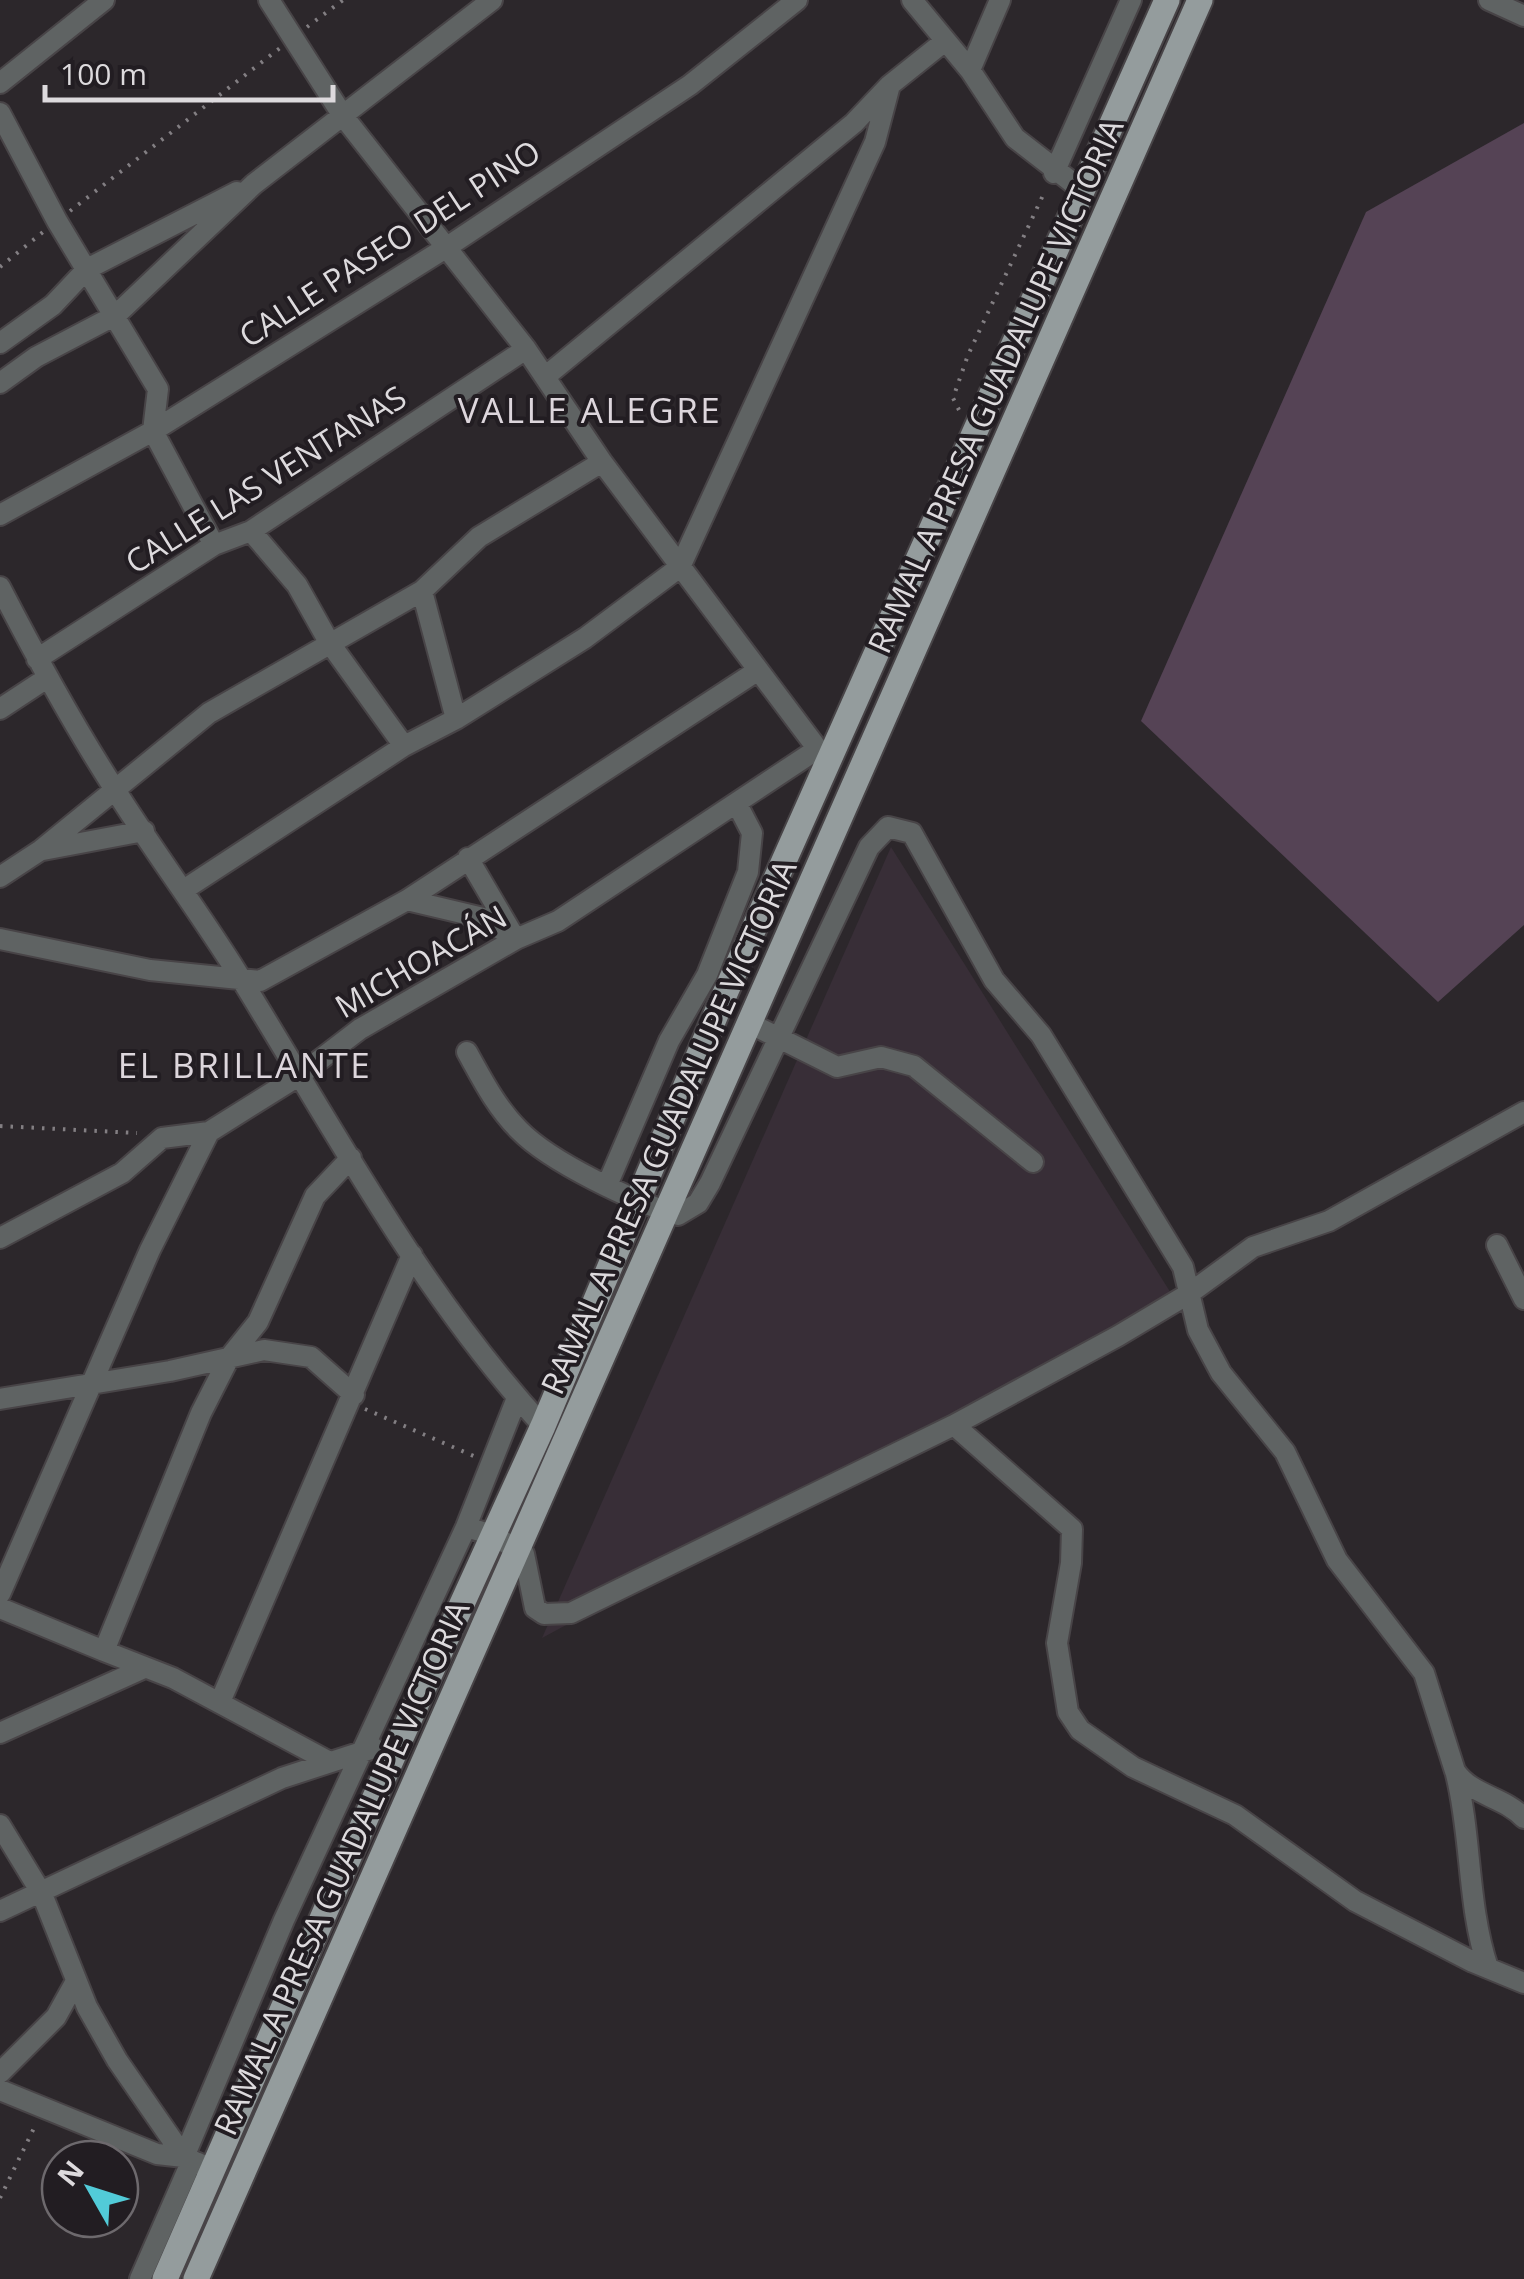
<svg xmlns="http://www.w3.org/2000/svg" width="1524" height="2279" viewBox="0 0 1524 2279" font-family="'Open Sans',sans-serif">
	<rect width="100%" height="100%" fill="#2c272b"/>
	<path fill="#382e37" d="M891,847L1174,1298L542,1638Z"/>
	<path fill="#554355" d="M1524,123V925L1438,1002L1141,721L1366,212Z"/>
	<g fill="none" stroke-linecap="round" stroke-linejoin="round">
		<g stroke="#484447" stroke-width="24">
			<path id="minor" d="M269,0L343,116L526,349L602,462L826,760
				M912,0L970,70L1015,138L1082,190
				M1489,0L1524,16
				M970,70L1000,0
				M0,83L104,0
				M0,113L57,221L158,389L153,431L214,545
				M1054,173L1131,0
				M0,343L53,305L87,269L237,192
				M546,376L854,123L890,85L945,41
				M0,383L36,357L116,315L254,184L492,0
				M0,515L153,431L444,249L690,85L797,0
				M251,531L297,585L329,642L404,746
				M0,587C35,655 71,721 112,785C152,849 198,910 238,974C334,1129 420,1292 543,1426
				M422,591L456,719
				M37,659L214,545L251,531L526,349
				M0,709L47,678
				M43,850L144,831
				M468,858L512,933
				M0,877L41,850L209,713L422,591L479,537L602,462
				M185,889L404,746L456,719L585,638L680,567L875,142L890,85
				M407,900L483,918L516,939
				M0,939L150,970L260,981L407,900L757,671
				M751,1024L837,1067L881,1057L914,1066L1033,1162
				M467,1052C482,1079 496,1107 519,1130C550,1162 634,1202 678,1215L698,1203L710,1183L869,847L888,827L912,833L994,980L1041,1035L1183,1267L1198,1330L1221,1373L1285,1452L1337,1560L1424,1673L1455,1771C1472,1796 1503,1796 1524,1818
				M608,1183L669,1041L707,975L748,872L752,833L737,804
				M0,1238L122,1173L162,1138L209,1132L300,1075L360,1029L516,939L558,921L816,750
				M1497,1245L1524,1299
				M0,1399L170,1371L264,1350L311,1357L354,1395
				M954,1425L1072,1529L1071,1563L1057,1643L1068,1712L1080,1730L1133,1767L1235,1815L1355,1901L1473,1962L1524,1983
				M466,1527L493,1535L524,1554L535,1608L544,1614L571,1613L954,1425L1118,1336L1190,1293L1253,1247L1329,1221L1524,1112
				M0,1594L150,1250L209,1132
				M0,1608L104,1651
				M220,1702L412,1255
				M0,1733L142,1669
				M326,1760L173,1678L104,1651L201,1413L229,1358L258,1322L315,1196L351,1158
				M1456,1774C1472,1838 1467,1905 1488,1968
				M0,1825L42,1894L87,2007L117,2060L184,2157L214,2170
				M0,1911L282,1778L374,1748
				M0,2073L56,2017L76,1981
				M0,2090L157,2154L184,2157L284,1920L466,1527L517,1398
				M140,2279L192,2160"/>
		</g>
		<g stroke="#484447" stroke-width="29">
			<path id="major" d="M165,2279L400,1740L543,1426L719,1007L1167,0
				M196,2279L1200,0"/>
		</g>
		<path stroke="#837f83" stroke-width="4" stroke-dasharray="2.5 8" stroke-linecap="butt" d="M307,27L343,0
			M70,211L280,48
			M0,267L43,232
			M959,410L953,398L968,355L1045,191
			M0,1126L137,1133
			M365,1409L476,1457
			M0,2198L35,2126"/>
		<use href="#minor" stroke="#5f6363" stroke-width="20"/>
		<use href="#major" stroke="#949c9d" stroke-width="25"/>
	</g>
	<g text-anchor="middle" stroke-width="8" stroke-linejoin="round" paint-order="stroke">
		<g font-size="32" fill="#dddadd" stroke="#221d22">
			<text transform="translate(390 244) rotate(-33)" y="11">CALLE PASEO DEL PINO</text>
			<text transform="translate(996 386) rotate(-66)" y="11">RAMAL A PRESA GUADALUPE VICTORIA</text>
			<text transform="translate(266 480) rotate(-32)" y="11">CALLE LAS VENTANAS</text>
			<text transform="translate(421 962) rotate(-30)" y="11">MICHOACÁN</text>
			<text transform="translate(669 1127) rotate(-66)" y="11">RAMAL A PRESA GUADALUPE VICTORIA</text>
			<text transform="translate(342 1868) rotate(-66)" y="11">RAMAL A PRESA GUADALUPE VICTORIA</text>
		</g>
		<g font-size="35" letter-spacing="2.5" fill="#ddd6dc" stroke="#221d22">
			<text x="590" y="423">VALLE ALEGRE</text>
			<text x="245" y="1078">EL BRILLANTE</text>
		</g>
	</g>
	<g transform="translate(90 2189) rotate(309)"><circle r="48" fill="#221d22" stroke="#6d696d" stroke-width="2.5"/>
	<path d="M0-8L18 38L0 25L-18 38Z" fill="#52cbd8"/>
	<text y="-15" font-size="28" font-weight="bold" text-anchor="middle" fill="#dddadd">N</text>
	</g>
	<path d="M45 85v15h288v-15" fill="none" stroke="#dddadd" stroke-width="5"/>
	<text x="60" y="85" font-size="30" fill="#dddadd" stroke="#221d22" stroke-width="8" paint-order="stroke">100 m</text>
</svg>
